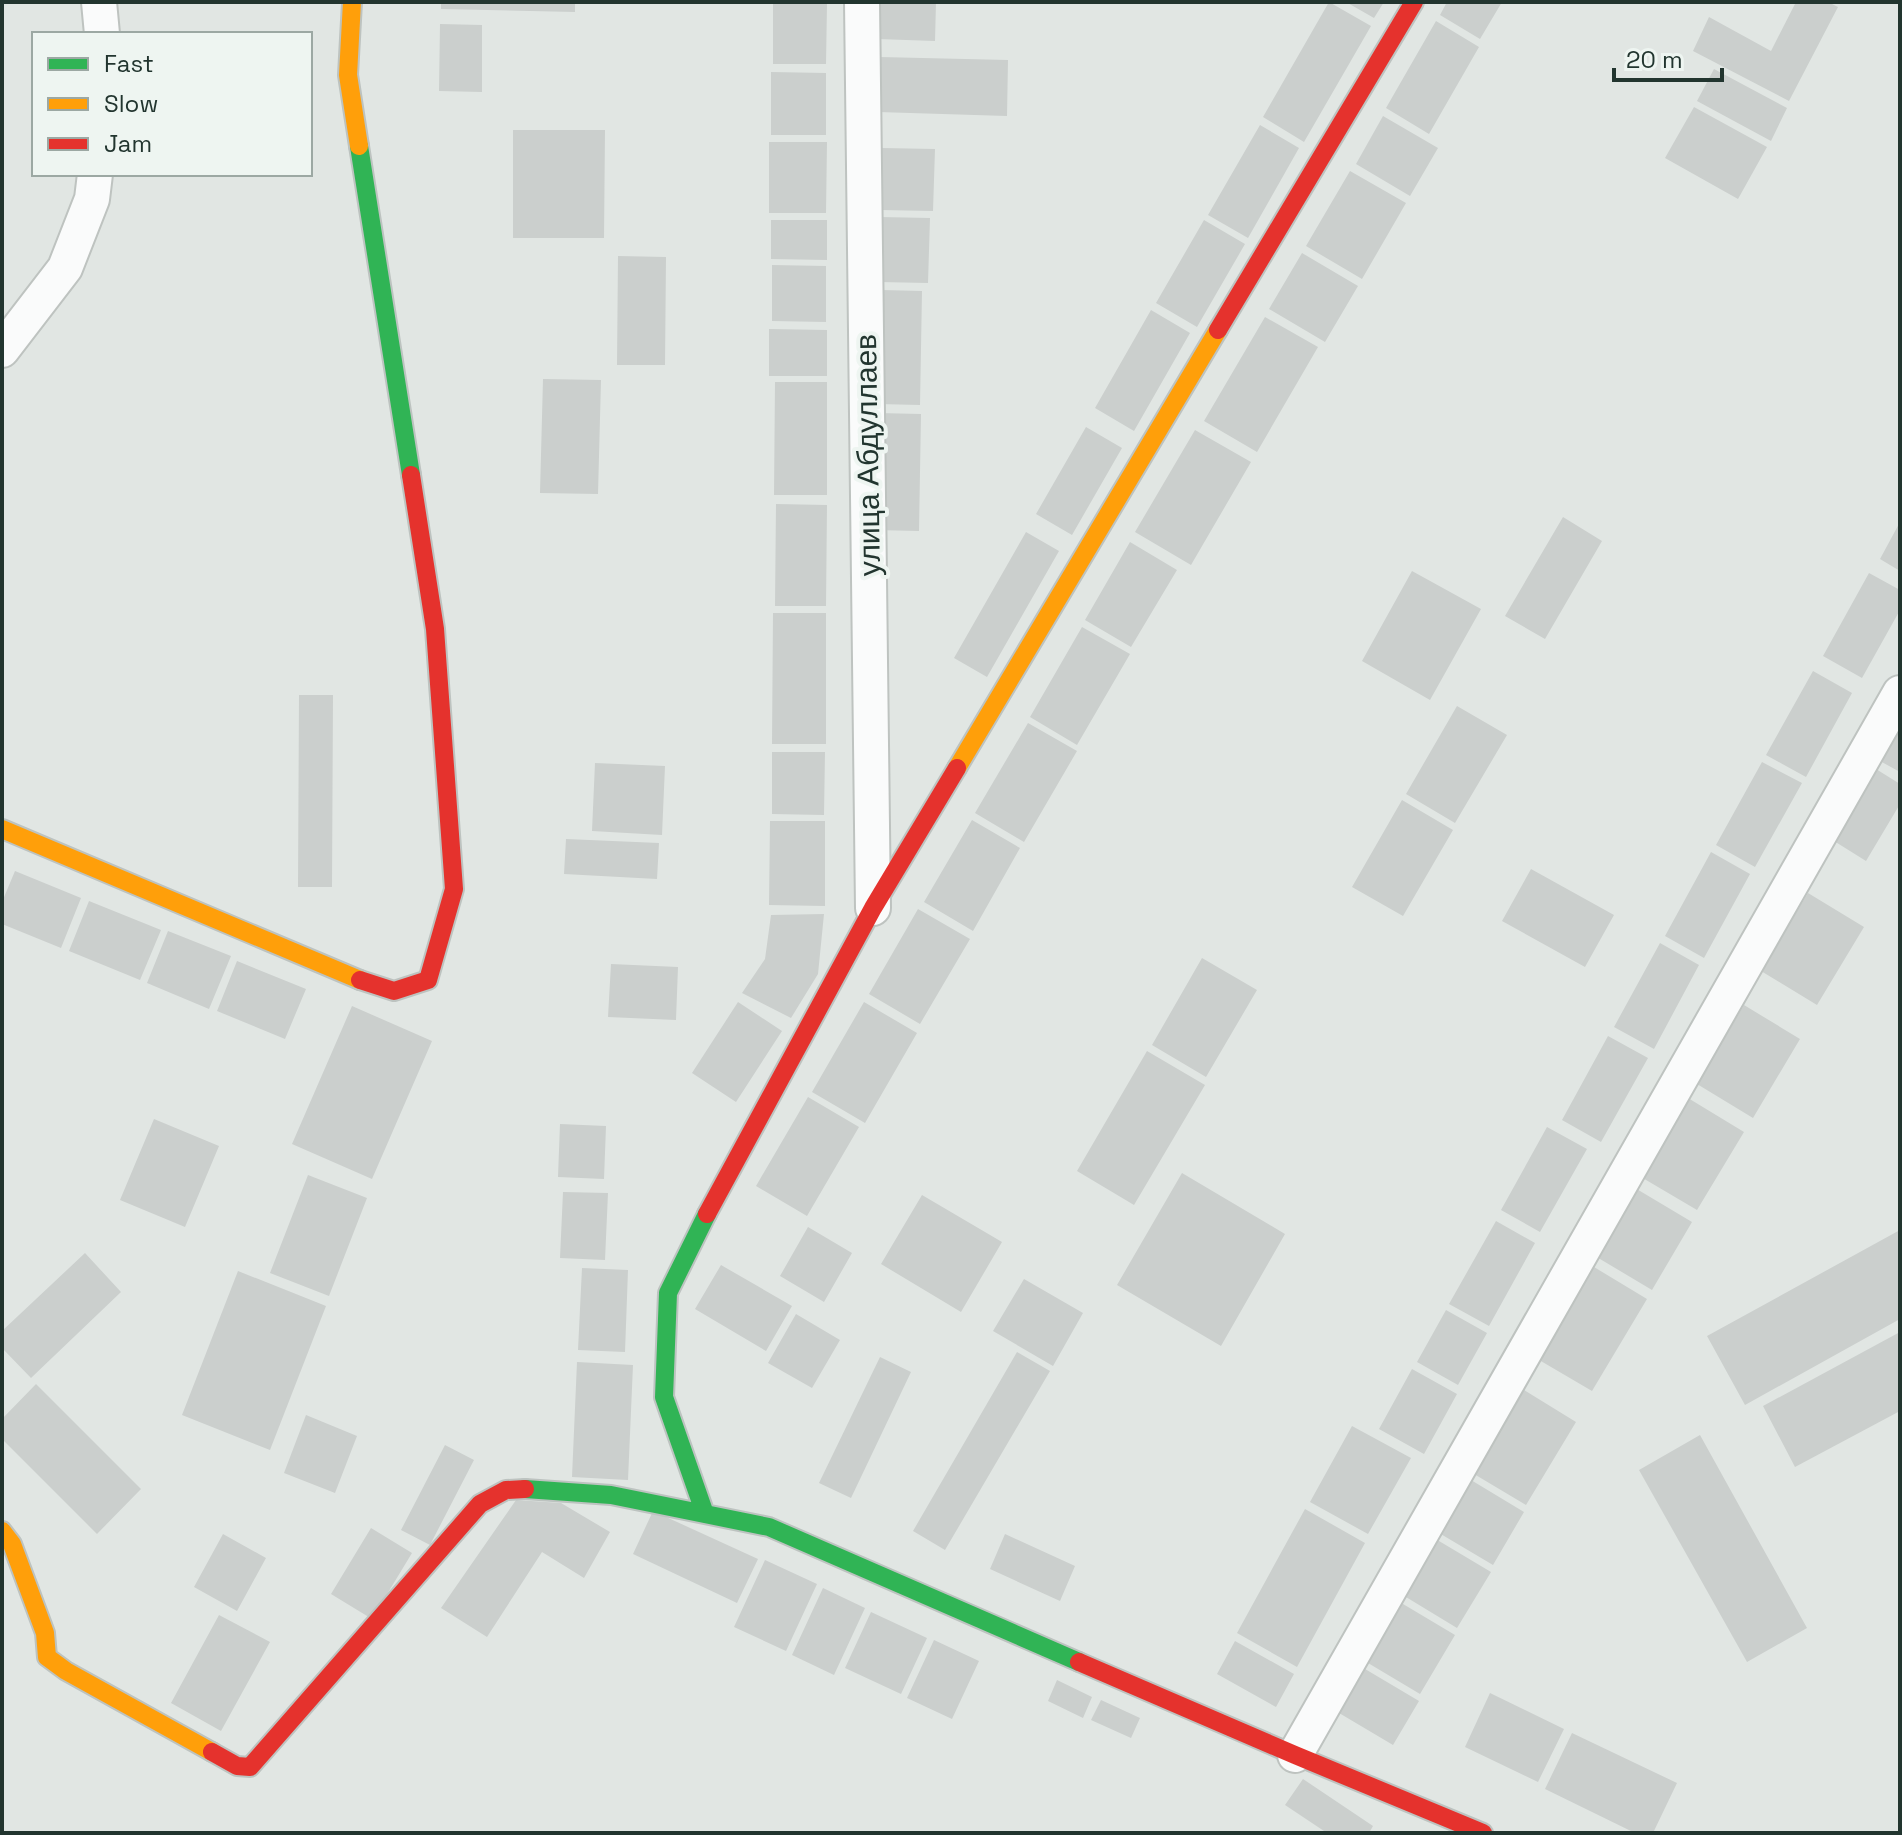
<svg xmlns="http://www.w3.org/2000/svg" width="1902" height="1835" viewBox="0 0 1902 1835" font-family="'Space Grotesk',sans-serif">
	<rect width="100%" height="100%" fill="#e1e6e3"/>
	<path fill="#cbcfcd" d="M441,2H575V12L441,9Z
		M878,2H936L935,41L877,39Z
		M1329,2L1371,26L1304,142L1263,117Z
		M1346,2H1384L1374,18Z
		M1447,2H1502L1480,39L1440,15Z
		M1796,2H1828L1838,7L1789,101L1693,51L1709,17L1771,51Z
		M773,4H827L826,64H773Z
		M1436,21L1479,47L1429,134L1386,108Z
		M440,24L482,25V92L439,91Z
		M880,57L1008,60L1007,116L878,112Z
		M1714,69L1787,108L1771,141L1697,101Z
		M771,72L826,73V135H771Z
		M1694,107L1767,147L1738,199L1665,158Z
		M1383,116L1438,148L1410,196L1356,164Z
		M1260,125L1299,148L1248,238L1208,215Z
		M513,130H605L604,238H513Z
		M769,142H827L826,213H769Z
		M882,148L935,149L933,211L881,210Z
		M1350,171L1406,203L1362,279L1306,246Z
		M880,217L930,218L928,283L879,282Z
		M771,220H827V260L771,259Z
		M1204,220L1245,244L1197,327L1156,303Z
		M1302,253L1358,286L1325,342L1269,309Z
		M618,256L666,257L665,365H617Z
		M772,265L826,266V322L772,321Z
		M881,290L922,291L920,405L878,404Z
		M1151,310L1190,333L1134,431L1095,408Z
		M1265,317L1318,347L1257,452L1204,421Z
		M769,329L827,330V376H769Z
		M543,379L601,380L598,494L540,493Z
		M775,382H827V495H774Z
		M877,413L921,414L919,531L875,530Z
		M1086,427L1122,448L1072,535L1036,514Z
		M1195,430L1251,462L1191,565L1135,532Z
		M776,504L827,505L826,606H775Z
		M1563,517L1602,541L1545,639L1505,616Z
		M1900,522V571L1880,559Z
		M1026,532L1059,551L987,677L954,658Z
		M1130,542L1177,570L1131,647L1085,620Z
		M1412,571L1481,609L1430,700L1362,661Z
		M1869,573L1900,590V610L1862,678L1823,656Z
		M773,613H826V744H772Z
		M1082,627L1130,654L1077,745L1030,717Z
		M1813,671L1852,693L1806,777L1766,755Z
		M299,695H333L332,887H298Z
		M1457,706L1507,735L1455,823L1406,794Z
		M1028,723L1077,751L1024,842L975,813Z
		M1900,728V772L1880,761Z
		M772,752H825L824,815L772,814Z
		M1762,762L1802,783L1755,867L1716,845Z
		M595,763L665,766L662,835L592,831Z
		M1876,769L1900,784V804L1866,861L1834,841Z
		M1402,800L1453,830L1403,916L1352,887Z
		M972,820L1020,848L973,931L924,902Z
		M770,821H825V906L769,905Z
		M566,839L659,843L657,879L564,874Z
		M1711,852L1750,874L1704,958L1665,936Z
		M1531,869L1614,915L1585,967L1502,921Z
		M15,871L81,898L61,948L2,924V902Z
		M1808,893L1864,927L1817,1005L1761,971Z
		M89,901L161,930L140,980L69,951Z
		M918,909L970,939L920,1024L869,994Z
		M824,914L818,974L791,1018L742,993L765,959L771,915Z
		M168,931L231,956L209,1009L147,983Z
		M1660,943L1699,965L1654,1049L1614,1027Z
		M1202,958L1257,990L1206,1077L1152,1045Z
		M237,961L306,989L285,1039L217,1011Z
		M611,964L678,967L676,1020L608,1017Z
		M738,1002L782,1031L736,1102L692,1073Z
		M864,1002L917,1033L865,1123L812,1092Z
		M1744,1005L1800,1039L1753,1118L1697,1084Z
		M352,1006L432,1041L372,1179L292,1144Z
		M1608,1036L1648,1058L1601,1142L1562,1120Z
		M1147,1051L1205,1085L1134,1205L1077,1171Z
		M808,1097L859,1127L807,1216L756,1186Z
		M1688,1098L1744,1132L1697,1210L1641,1177Z
		M154,1119L219,1146L185,1227L120,1200Z
		M560,1124L606,1126L604,1179L558,1177Z
		M1547,1127L1587,1149L1540,1232L1501,1210Z
		M1182,1173L1285,1234L1221,1346L1117,1285Z
		M308,1175L367,1198L329,1296L270,1273Z
		M1635,1188L1692,1222L1652,1290L1595,1256Z
		M563,1192L608,1193L605,1260L560,1258Z
		M922,1195L1002,1242L961,1312L881,1264Z
		M1496,1221L1535,1243L1489,1326L1449,1304Z
		M808,1227L852,1253L824,1302L780,1276Z
		M1900,1230V1319L1745,1405L1707,1336Z
		M85,1253L121,1292L31,1378L2,1348V1331Z
		M1589,1264L1647,1299L1592,1391L1534,1357Z
		M721,1265L792,1306L766,1351L695,1309Z
		M582,1268L628,1270L625,1352L578,1350Z
		M238,1271L326,1306L270,1450L182,1415Z
		M1024,1279L1083,1313L1053,1366L993,1331Z
		M1446,1310L1487,1333L1458,1385L1417,1362Z
		M796,1314L840,1340L812,1388L768,1363Z
		M1900,1332V1411L1795,1467L1763,1406Z
		M1017,1352L1050,1371L945,1550L913,1531Z
		M880,1357L911,1372L851,1498L819,1483Z
		M577,1362L633,1365L628,1480L572,1477Z
		M1412,1369L1457,1394L1424,1454L1379,1429Z
		M36,1384L141,1489L97,1534L2,1439V1419Z
		M1519,1387L1576,1422L1526,1505L1469,1471Z
		M306,1415L357,1436L335,1493L284,1473Z
		M1352,1426L1411,1458L1368,1534L1310,1502Z
		M1700,1435L1807,1628L1747,1662L1639,1470Z
		M445,1445L474,1460L430,1545L401,1530Z
		M1466,1477L1524,1512L1493,1565L1434,1530Z
		M516,1500L561,1503L610,1532L584,1578L542,1552L487,1637L441,1608Z
		M1305,1509L1365,1543L1297,1667L1237,1633Z
		M653,1511L758,1559L737,1603L633,1554Z
		M371,1528L412,1553L372,1619L331,1594Z
		M223,1534L266,1558L237,1611L194,1587Z
		M1005,1534L1075,1566L1060,1601L990,1569Z
		M1434,1538L1491,1572L1457,1628L1401,1594Z
		M765,1560L817,1584L786,1651L734,1627Z
		M823,1588L865,1608L834,1675L792,1655Z
		M1398,1601L1455,1635L1420,1694L1363,1660Z
		M871,1612L927,1638L901,1694L845,1668Z
		M219,1615L270,1642L221,1731L171,1703Z
		M934,1640L979,1661L952,1719L907,1698Z
		M1235,1641L1294,1674L1276,1707L1217,1674Z
		M1360,1666L1419,1701L1393,1745L1334,1710Z
		M1057,1680L1092,1697L1083,1718L1048,1701Z
		M1490,1693L1564,1729L1538,1782L1465,1747Z
		M1101,1700L1140,1718L1131,1738L1091,1720Z
		M1572,1733L1677,1783L1653,1833H1635L1545,1789Z
		M1303,1779L1373,1826L1369,1833H1327L1285,1805Z"/>
	<g fill="none" stroke-linecap="round" stroke-linejoin="round">
		<g stroke="#bec3c0" stroke-width="38">
			<path id="street" d="M99,2L102,34
				M862,2L873,908
				M2,350L65,268L92,199L95,174
				M1295,1755L1900,693"/>
		</g>
		<g stroke="#bdc3c0" stroke-width="22">
			<path id="fast" d="M359,146L411,475
				M525,1489L611,1495L769,1527L1079,1662
				M705,1514L664,1397L668,1293L707,1214"/>
		</g>
		<g stroke="#bdc3c0" stroke-width="22">
			<path id="slow" d="M352,2L348,75L359,146
				M957,768L1218,330
				M2,829L360,980
				M2,1531L12,1544L45,1633L47,1657L66,1671L212,1752"/>
		</g>
		<g stroke="#bdc3c0" stroke-width="22">
			<path id="jam" d="M1218,330L1414,2
				M360,980L394,991L428,980L454,889L435,629L411,475
				M707,1214L873,908L957,768
				M1079,1662L1295,1755L1483,1833
				M212,1752L237,1766L250,1767L480,1504L506,1490L525,1489"/>
		</g>
		<use href="#street" stroke="#fafbfb" stroke-width="34"/>
		<use href="#fast" stroke="#30b455" stroke-width="18"/>
		<use href="#slow" stroke="#ff9f0a" stroke-width="18"/>
		<use href="#jam" stroke="#e5322d" stroke-width="18"/>
	</g>
	<g text-anchor="middle" stroke-width="8" stroke-linejoin="round" paint-order="stroke">
		<g font-size="30" fill="#22352f" stroke="#eef5f1">
			<text transform="translate(868 455) rotate(-91)" y="10">улица Абдуллаев</text>
		</g>
	</g>
	<rect width="1902" height="1835" fill="none" stroke="#22352f" stroke-width="8"/>
	<rect x="32" y="32" width="280" height="144" fill="#eef5f1" stroke="#9ca8a3" stroke-width="2"/>
	<rect x="48" y="58" width="40" height="12" fill="#30b455" stroke="#9ca8a3" stroke-width="2"/>
	<text x="104" y="72" font-size="24" fill="#22352f">Fast</text>
	<rect x="48" y="98" width="40" height="12" fill="#ff9f0a" stroke="#9ca8a3" stroke-width="2"/>
	<text x="104" y="112" font-size="24" fill="#22352f">Slow</text>
	<rect x="48" y="138" width="40" height="12" fill="#e5322d" stroke="#9ca8a3" stroke-width="2"/>
	<text x="104" y="152" font-size="24" fill="#22352f">Jam</text>
	<path d="M1614 68v12h108v-12" fill="none" stroke="#22352f" stroke-width="4"/>
	<text x="1626" y="68" font-size="24" fill="#22352f" stroke="#eef5f1" stroke-width="6" paint-order="stroke">20 m</text>
</svg>
